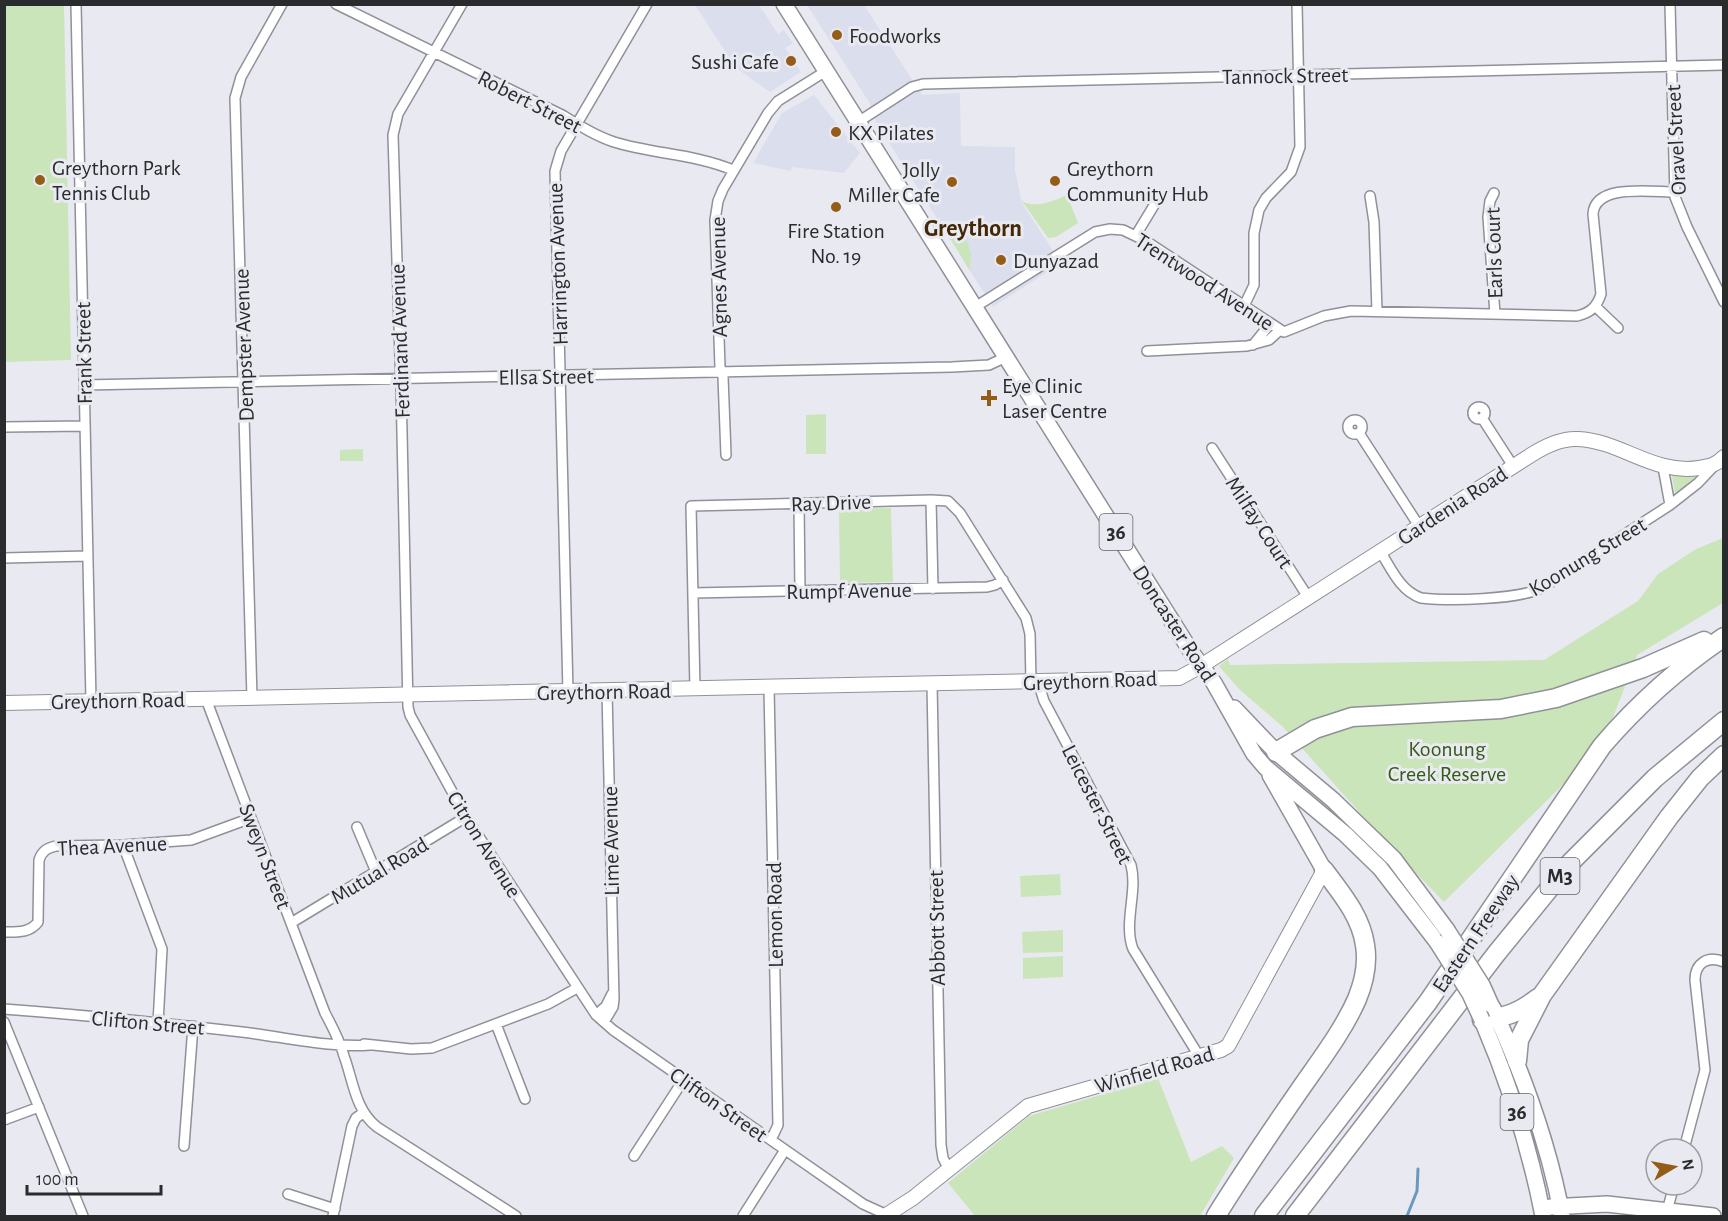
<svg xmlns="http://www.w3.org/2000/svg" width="1728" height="1221" viewBox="0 0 1728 1221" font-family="'Alegreya Sans',sans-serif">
	<rect width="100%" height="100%" fill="#e9eaf1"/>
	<path fill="#dbdeec" d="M695,5H759L778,34L784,30L793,43L784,49H786L801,72L770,92L736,68Z
		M807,5H864L922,95L960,93L961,146L1015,147V170L1022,203L1061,263L993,307L876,122L869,102Z
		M814,95L860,153L844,173L792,167L791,171L753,163L782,113Z"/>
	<path fill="#c9e5b9" d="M4,5H64L71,360L5,362Z
		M1067,195L1078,223L1056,237L1048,238L1022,201C1035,209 1054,201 1067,195Z
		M952,226L962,228L971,253L970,271L944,228Z
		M826,414V454H806V415Z
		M363,449V461H340V450Z
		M1674,474H1696L1697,475L1686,486L1675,494L1672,475Z
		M891,508L893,582L840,583L839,509Z
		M1723,538V603L1637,655L1602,746L1444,902L1387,843L1283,727L1240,690L1219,666L1228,659L1230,665L1544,660L1638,601L1658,574L1696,549Z
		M1060,874L1061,895L1021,897L1020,876Z
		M1063,930V952L1023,953L1022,932Z
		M1063,956V977L1023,979V958Z
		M1158,1078L1191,1162L1222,1146L1234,1158L1200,1216H975L948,1183L1029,1116Z"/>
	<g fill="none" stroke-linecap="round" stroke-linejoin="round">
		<path stroke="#6a98bf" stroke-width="3" d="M1407,1216L1417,1191L1418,1169"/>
		<g stroke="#909198" stroke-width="12">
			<path id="street" d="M76,4L91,701
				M336,4L564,116C580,126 596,136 614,142C653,154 695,154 733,170
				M462,4L398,114L393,135L401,387L408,707L410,715L466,817L596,1015L613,1030L863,1204L885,1214
				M1670,4L1675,197L1687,227L1724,302
				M858,122L912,87L923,84L1724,65
				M1494,193L1490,201L1488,217L1495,314
				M1370,196L1374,222L1377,311
				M1136,235L1156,202
				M1244,306L1254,285V233L1259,210L1266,198L1291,172L1300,147L1297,4
				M1595,306L1618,328
				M975,307L1095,232L1110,229L1123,230L1146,241L1284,332L1324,316L1351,311L1577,316C1590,313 1597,307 1601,294L1593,214C1595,183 1652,192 1675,192
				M1253,345L1270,324
				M1147,351L1247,346L1269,340L1280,330
				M84,385L952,367L989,365L1006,357
				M1473 413a6 6 0 1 1 12 0a6 6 0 1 1-12 0Z
				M1482,418L1513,466
				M1348 427a7 7 0 1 1 14 0a7 7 0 1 1-14 0Z
				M4,427L85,426
				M1359,433L1419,526
				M1212,448L1308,597
				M726,455L723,377L720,367L715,220L718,201L723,189L768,113L778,101L826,71
				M1663,467L1670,505
				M931,500L933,589
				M799,503L800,591
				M1380,551C1391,568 1400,591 1421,598C1449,601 1517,600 1542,588L1670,505L1698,483L1715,465
				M4,558L88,556
				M693,593L987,587L995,585L1003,580
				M1038,682L1044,701L1131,865C1138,892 1123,923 1133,949L1199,1056
				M932,684L941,1145L943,1158L949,1170
				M769,688L778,1125L771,1140
				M695,689L691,506L931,500L948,501L960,513L1026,618L1030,634L1031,682
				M568,692L555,171L561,151L647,4
				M252,698L235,98L241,77L282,4
				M206,699L325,1013C332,1026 340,1041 344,1056C353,1080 355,1110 377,1127L516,1216
				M357,827L376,872
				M123,845L162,949L158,1024
				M291,923L466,817
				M4,932C17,932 30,933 38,922L39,860C42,851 47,848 56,846L123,845L191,840L251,818
				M4,1009C84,1015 163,1023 242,1032C284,1037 329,1048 370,1045
				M596,1015L606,1006L612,994
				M4,1022L83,1216
				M604,1022L613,1007L614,999L607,691
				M496,1024L525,1099
				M364,1044L411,1049L432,1048L548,1004L577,988
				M4,1120L39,1107
				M184,1146L193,1026
				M1684,1149L1705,1070L1695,980C1695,963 1708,955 1724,962
				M634,1156L684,1079
				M288,1194L335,1209
				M1666,1215L1674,1185
				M333,1216L352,1126L356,1118L363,1113
				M743,1216L785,1150"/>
		</g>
		<g stroke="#909198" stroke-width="16">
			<path id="secondary" d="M4,703L1179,678L1201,666L1531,455C1545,446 1561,438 1578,439C1621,441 1654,475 1699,468C1710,466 1716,465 1724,457
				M888,1214L913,1198L1028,1106L1221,1050L1228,1046L1324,870"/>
		</g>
		<g stroke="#909198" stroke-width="18">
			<path id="primary" d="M784,4L1192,653L1214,683L1254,754L1265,767L1345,834L1380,868L1437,942
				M1234,708L1276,752L1333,800L1394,859L1447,930
				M1270,775L1324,870
				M1493,1008C1523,1074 1549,1144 1562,1216
				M1482,1020C1509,1083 1530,1149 1543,1216
				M1550,1207L1607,1204L1713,1216"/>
		</g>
		<g stroke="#909198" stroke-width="21">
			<path id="highway" d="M1276,752L1315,729L1352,717L1501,709L1556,698L1643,668L1704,641
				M1482,1020C1507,1017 1518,1013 1538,998
				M1517,1061L1519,1040L1542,995L1669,817L1700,778L1724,755
				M1216,1216C1242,1174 1270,1133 1299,1091C1319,1062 1343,1031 1357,999C1364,982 1368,963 1365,945C1361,916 1341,893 1324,870
				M1264,1216L1428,1002L1602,746C1638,704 1678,668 1724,637
				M1295,1216L1496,954L1571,862L1655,778L1724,721"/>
		</g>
		<use href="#street" stroke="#fff" stroke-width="9"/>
		<use href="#secondary" stroke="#fff" stroke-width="14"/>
		<use href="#primary" stroke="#fff" stroke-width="15"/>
		<use href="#highway" stroke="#fff" stroke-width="18"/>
		<g stroke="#909198" stroke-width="18" stroke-linecap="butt">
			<path id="primary-bridge" d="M1447,930L1482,985L1491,1005
				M1437,942L1470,994L1482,1020"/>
		</g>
		<use href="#primary-bridge" stroke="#fff" stroke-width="15"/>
	</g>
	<g fill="#945c17" stroke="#e9eaf1" stroke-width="2">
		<circle cx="837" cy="35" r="6"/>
		<circle cx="791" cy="61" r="6"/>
		<circle cx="836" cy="132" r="6"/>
		<circle cx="40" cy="180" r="6"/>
		<circle cx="1055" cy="181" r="6"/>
		<circle cx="952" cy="182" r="6"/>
		<circle cx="836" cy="207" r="6"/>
		<circle cx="1001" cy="260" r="6"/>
		<path d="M986 389h6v6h6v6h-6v6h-6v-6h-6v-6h6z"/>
	</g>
	<g text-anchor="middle" stroke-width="6" stroke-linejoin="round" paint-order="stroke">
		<g fill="#e9eaf1" stroke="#636468" stroke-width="1.5">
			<rect x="1099.5" y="514" width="33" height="36" rx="4.5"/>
			<rect x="1540.5" y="858" width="39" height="36" rx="4.5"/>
			<rect x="1500.5" y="1094" width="33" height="36" rx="4.5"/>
		</g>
		<g font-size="21" font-weight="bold" fill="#2a2b2d">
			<text x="1116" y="539">36</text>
			<text x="1560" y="883">M3</text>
			<text x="1517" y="1119">36</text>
		</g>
		<g font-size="22" fill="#2a2b2d" stroke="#e9eaf1" text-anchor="start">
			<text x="849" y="43">Foodworks</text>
			<text x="779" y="69" text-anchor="end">Sushi Cafe</text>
			<text x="848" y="140">KX Pilates</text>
			<text x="52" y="175">Greythorn Park<tspan x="52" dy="25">Tennis Club</tspan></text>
			<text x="1067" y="176">Greythorn<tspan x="1067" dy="25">Community Hub</tspan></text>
			<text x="940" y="177" text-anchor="end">Jolly<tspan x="940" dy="25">Miller Cafe</tspan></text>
			<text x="836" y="238" text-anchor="middle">Fire Station<tspan x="836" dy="25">No. 19</tspan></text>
			<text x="1013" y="268">Dunyazad</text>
			<text x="1002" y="393">Eye Clinic<tspan x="1002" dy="25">Laser Centre</tspan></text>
		</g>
		<g font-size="22" fill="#2a2b2d" stroke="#e9eaf1">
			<text transform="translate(1285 75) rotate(-1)" y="8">Tannock Street</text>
			<text transform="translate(530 101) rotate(27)" y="8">Robert Street</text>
			<text transform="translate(1675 140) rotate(-93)" y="8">Oravel Street</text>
			<text transform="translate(1493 253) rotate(-92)" y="8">Earls Court</text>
			<text transform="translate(557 264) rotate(-92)" y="8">Harrington Avenue</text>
			<text transform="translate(718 277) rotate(-91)" y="8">Agnes Avenue</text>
			<text transform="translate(1205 281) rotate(33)" y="8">Trentwood Avenue</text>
			<text transform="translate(399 341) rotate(-92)" y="8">Ferdinand Avenue</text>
			<text transform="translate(243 345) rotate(-92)" y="8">Dempster Avenue</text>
			<text transform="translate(83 353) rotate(-91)" y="8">Frank Street</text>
			<text transform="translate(546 376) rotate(-1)" y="8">Ellsa Street</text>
			<text transform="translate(831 502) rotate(-2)" y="8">Ray Drive</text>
			<text transform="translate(1452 505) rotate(-33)" y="8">Gardenia Road</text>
			<text transform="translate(1260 522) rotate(57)" y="8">Milfay Court</text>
			<text transform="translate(1587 556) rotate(-31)" y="8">Koonung Street</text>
			<text transform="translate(849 590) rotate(-1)" y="8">Rumpf Avenue</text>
			<text transform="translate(1175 623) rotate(57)" y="8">Doncaster Road</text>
			<text transform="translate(1090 680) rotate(-2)" y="8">Greythorn Road</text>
			<text transform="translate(604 691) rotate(-1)" y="8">Greythorn Road</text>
			<text transform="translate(118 700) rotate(-1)" y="8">Greythorn Road</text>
			<text transform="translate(1098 804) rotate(63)" y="8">Leicester Street</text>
			<text transform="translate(610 841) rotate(-91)" y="8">Lime Avenue</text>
			<text transform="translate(485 844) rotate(58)" y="8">Citron Avenue</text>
			<text transform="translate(112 845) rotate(-3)" y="8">Thea Avenue</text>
			<text transform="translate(266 856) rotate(69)" y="8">Sweyn Street</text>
			<text transform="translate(379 870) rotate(-31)" y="8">Mutual Road</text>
			<text transform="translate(774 915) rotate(-91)" y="8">Lemon Road</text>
			<text transform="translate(936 928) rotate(-91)" y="8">Abbott Street</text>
			<text transform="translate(1475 933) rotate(-56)" y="8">Eastern Freeway</text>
			<text transform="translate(148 1022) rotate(5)" y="8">Clifton Street</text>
			<text transform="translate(1154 1069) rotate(-16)" y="8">Winfield Road</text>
			<text transform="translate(719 1104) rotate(35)" y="8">Clifton Street</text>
		</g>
		<g font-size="22" fill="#355b15" stroke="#e9eaf1">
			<text x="1447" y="756">Koonung<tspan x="1447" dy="25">Creek Reserve</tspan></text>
		</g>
		<g font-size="24" font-weight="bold" fill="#432808" stroke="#e9eaf1">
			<text x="973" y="236">Greythorn</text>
		</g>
	</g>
	<rect width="1728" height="1221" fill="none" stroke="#2a2b2d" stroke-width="12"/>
	<g transform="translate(1674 1167) rotate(80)"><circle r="28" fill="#e9eaf1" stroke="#9d9ea3" stroke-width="1.5"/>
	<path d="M0-4.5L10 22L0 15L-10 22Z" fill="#945c17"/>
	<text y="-9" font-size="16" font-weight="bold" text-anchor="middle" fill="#2a2b2d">N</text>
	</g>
	<path d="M27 1185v9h134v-9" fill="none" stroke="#2a2b2d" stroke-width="3"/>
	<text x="36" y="1185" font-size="18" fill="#2a2b2d" stroke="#e9eaf1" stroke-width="4.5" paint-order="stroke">100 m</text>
</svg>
